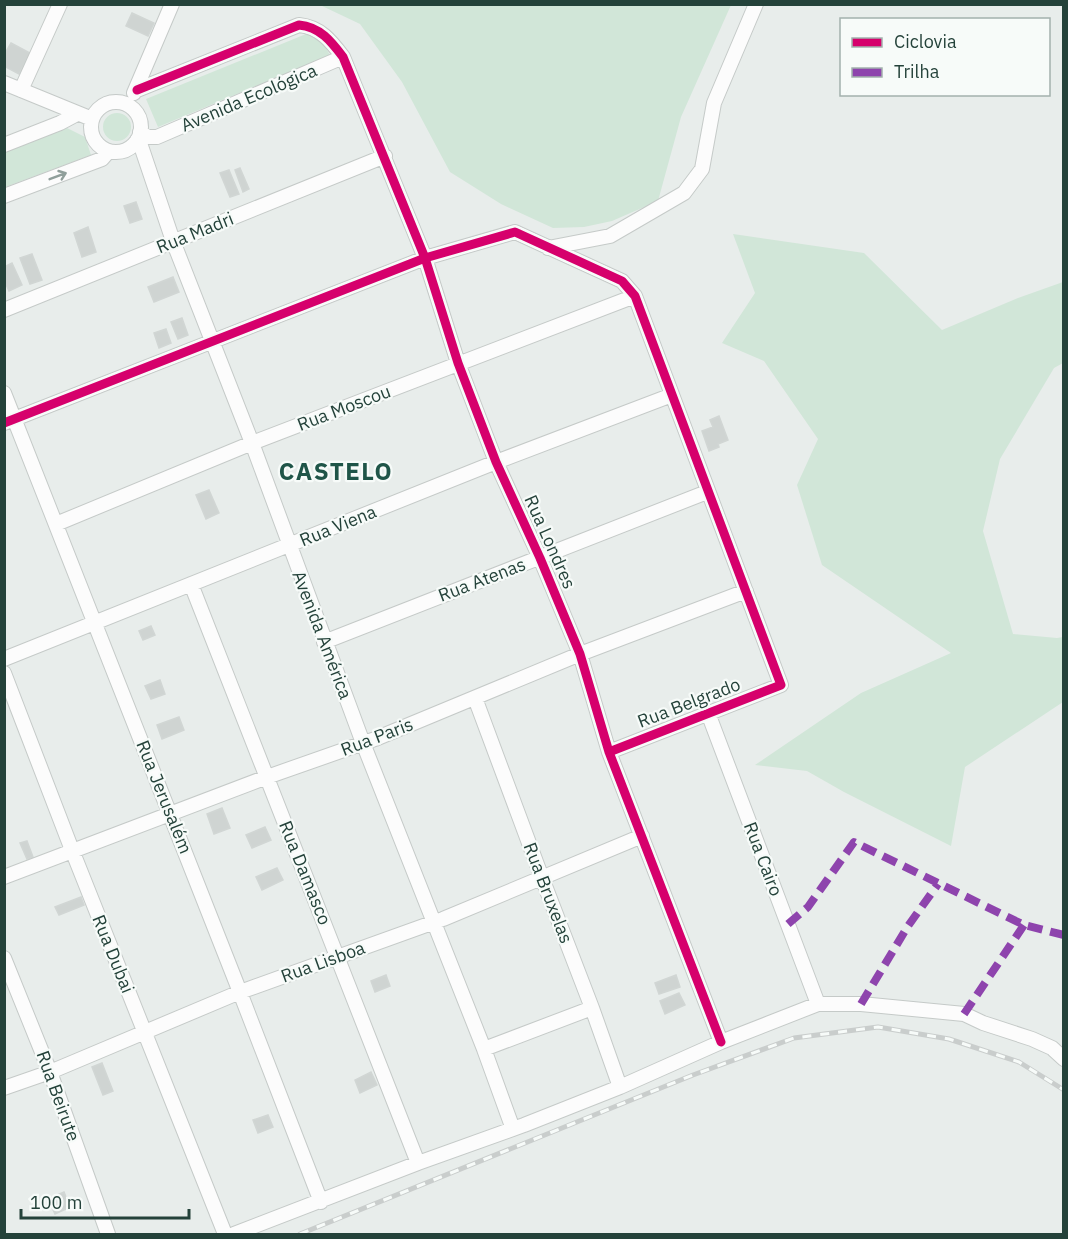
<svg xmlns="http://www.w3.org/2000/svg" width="1068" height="1239" viewBox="0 0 1068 1239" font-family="'IBM Plex Sans',sans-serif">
	<rect width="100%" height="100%" fill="#e8edeb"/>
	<path fill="#d1e6d8" d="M320,5H731L681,117L658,201L612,221L584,227L553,228L501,204L450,172L402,82L360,24Z
		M311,32L321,40L330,55L158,127L146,99Z
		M103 127a14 14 0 1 1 28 0a14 14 0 1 1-28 0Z
		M67,128L85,137L91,155L5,187V150Z
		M733,234L864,253L942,330L1018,298L1063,282V363L1054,368L1000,459L983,531L1013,634L1057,638L1063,637V702L965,767L951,846L844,792L807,771L755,765L861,693L951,653L822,565L797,485L818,439L764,361L722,343L755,293Z"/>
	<path fill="#cfd4d2" stroke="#d1d6d4" stroke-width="1.5" d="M132,13L154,23L148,36L126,26Z
		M11,43L30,53L19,74L4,66V55Z
		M240,168L249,189L243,192L235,170Z
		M229,170L239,194L230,197L220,173Z
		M136,202L142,219L130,223L124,206Z
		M88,227L96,252L82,257L74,233Z
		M32,254L42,280L30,284L20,258Z
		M12,263L22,285L9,291L4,280V267Z
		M173,277L179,292L154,302L148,287Z
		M182,318L188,335L178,339L171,322Z
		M166,329L171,343L159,348L154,333Z
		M719,416L728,440L718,444L719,447L709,451L702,431L713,427L710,420Z
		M209,490L219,513L206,519L196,495Z
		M151,626L155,635L143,640L139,631Z
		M160,680L165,694L151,699L145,686Z
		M179,717L184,730L162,739L157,725Z
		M222,808L230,828L214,834L207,814Z
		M265,827L271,840L252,848L246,835Z
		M27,841L33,857L27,859L20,843Z
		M277,868L283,880L262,890L256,877Z
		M81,897L84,905L59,915L55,907Z
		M386,975L390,986L375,992L371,981Z
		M676,975L680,987L659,994L655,983Z
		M679,993L685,1005L665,1014L660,1001Z
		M102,1063L113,1091L103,1095L92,1067Z
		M371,1072L377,1085L360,1093L355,1080Z
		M268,1115L273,1127L258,1133L253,1120Z
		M64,1192L70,1207L55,1214L48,1199Z"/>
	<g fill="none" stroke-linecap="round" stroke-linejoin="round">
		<g stroke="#c5cac8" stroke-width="16">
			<path id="minor" d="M4,83L92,119
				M21,90L60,4
				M137,90L299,25C320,27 331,41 343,57L425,258L458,363L496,462L540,558L580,654L609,752L721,1042
				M134,93L172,4
				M91 127a25 25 0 1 1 50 0a25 25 0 1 1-50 0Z
				M140,132L148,137H157L343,57
				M137,140L141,146L173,241L252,443L363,743L484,1049L513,1129
				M4,145L60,123L77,114
				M4,196L102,159L109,151
				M548,248L610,236L684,193L702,169L714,103L756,4
				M4,310L385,156
				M4,393L236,982L321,1202
				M4,423L425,258L515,232L622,281L635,296L781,685L609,752
				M56,524L252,443L635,296
				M191,584L418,1163
				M324,642L707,492
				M4,659L496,462L672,395
				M4,673L72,850L225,1234
				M475,698L542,878L592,1008L620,1087
				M708,713L818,1004
				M4,877L267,777L375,739L580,654L746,591
				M4,958L50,1072L108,1234
				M484,1049L592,1008
				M4,1088L50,1072L240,992L443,919L642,836
				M234,1234L418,1163L524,1125L620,1087L721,1042L818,1004H861L964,1014L983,1023L1032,1039L1052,1048L1064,1059"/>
		</g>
		<use href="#minor" stroke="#fcfcfc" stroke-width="14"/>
		<g stroke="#c9cdcc" stroke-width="5">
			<path id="rail" d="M300,1234L693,1075L794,1038L878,1027L949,1039L1019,1062L1064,1090"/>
		</g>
		<use href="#rail" stroke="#f7fbf9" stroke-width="3" stroke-dasharray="9" stroke-linecap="butt"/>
		<path stroke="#8e44ad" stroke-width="8" stroke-dasharray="15 8" stroke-linecap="butt" d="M788,924L808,907L854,842L1024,925L1064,935
			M861,1004L908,926L938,884
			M964,1014L1024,925"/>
		<g stroke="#f7fbf9" stroke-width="13">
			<path id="cycleway" d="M137,90L299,25C320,27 331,41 343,57L425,258L458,363L496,462L540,558L580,654L609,752L721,1042
				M4,423L425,258L515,232L622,281L635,296L781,685L609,752"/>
		</g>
		<use href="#cycleway" stroke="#d6006c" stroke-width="9"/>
	</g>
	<defs><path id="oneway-shaft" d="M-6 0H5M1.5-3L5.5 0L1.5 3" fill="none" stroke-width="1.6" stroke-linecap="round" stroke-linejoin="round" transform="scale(1.5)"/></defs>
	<use stroke="#909f9b" href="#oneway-shaft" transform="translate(58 176) rotate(-21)"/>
	<g text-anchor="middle" stroke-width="4.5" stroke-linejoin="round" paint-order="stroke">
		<g font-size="18" fill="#24423a" stroke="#f7fbf9">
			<text transform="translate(249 98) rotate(-23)" y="6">Avenida Ecológica</text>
			<text transform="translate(195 233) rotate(-22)" y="6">Rua Madri</text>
			<text transform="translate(344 408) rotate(-21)" y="6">Rua Moscou</text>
			<text transform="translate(338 526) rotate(-22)" y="6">Rua Viena</text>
			<text transform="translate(550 542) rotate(66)" y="6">Rua Londres</text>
			<text transform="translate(482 580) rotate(-21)" y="6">Rua Atenas</text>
			<text transform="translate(322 635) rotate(69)" y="6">Avenida América</text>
			<text transform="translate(689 703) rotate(-21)" y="6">Rua Belgrado</text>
			<text transform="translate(377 737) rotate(-21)" y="6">Rua Paris</text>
			<text transform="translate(164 797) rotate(68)" y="6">Rua Jerusalém</text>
			<text transform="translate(763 859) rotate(69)" y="6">Rua Cairo</text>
			<text transform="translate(305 873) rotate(68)" y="6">Rua Damasco</text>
			<text transform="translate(548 893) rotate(69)" y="6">Rua Bruxelas</text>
			<text transform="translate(113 954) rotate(68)" y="6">Rua Dubai</text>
			<text transform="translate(323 962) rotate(-20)" y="6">Rua Lisboa</text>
			<text transform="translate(58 1096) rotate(70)" y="6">Rua Beirute</text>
		</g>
		<g font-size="24" font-weight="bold" letter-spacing="1.5" fill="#1f5548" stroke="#f7fbf9">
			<text x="336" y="480">CASTELO</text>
		</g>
	</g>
	<rect width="1068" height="1239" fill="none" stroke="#24423a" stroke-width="12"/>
	<rect x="840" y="18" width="210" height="78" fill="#f7fbf9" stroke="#a3b1ad" stroke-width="1.5"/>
	<rect x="852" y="38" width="30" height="9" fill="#d6006c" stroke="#a3b1ad" stroke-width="1.5"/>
	<text x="894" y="48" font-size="18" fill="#24423a">Ciclovia</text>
	<rect x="852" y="68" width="30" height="9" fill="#8e44ad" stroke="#a3b1ad" stroke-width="1.5"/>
	<text x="894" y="78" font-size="18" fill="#24423a">Trilha</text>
	<path d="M21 1209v9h168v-9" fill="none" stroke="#24423a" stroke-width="3"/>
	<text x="30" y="1209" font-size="18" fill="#24423a" stroke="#f7fbf9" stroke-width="4.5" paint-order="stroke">100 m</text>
</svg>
